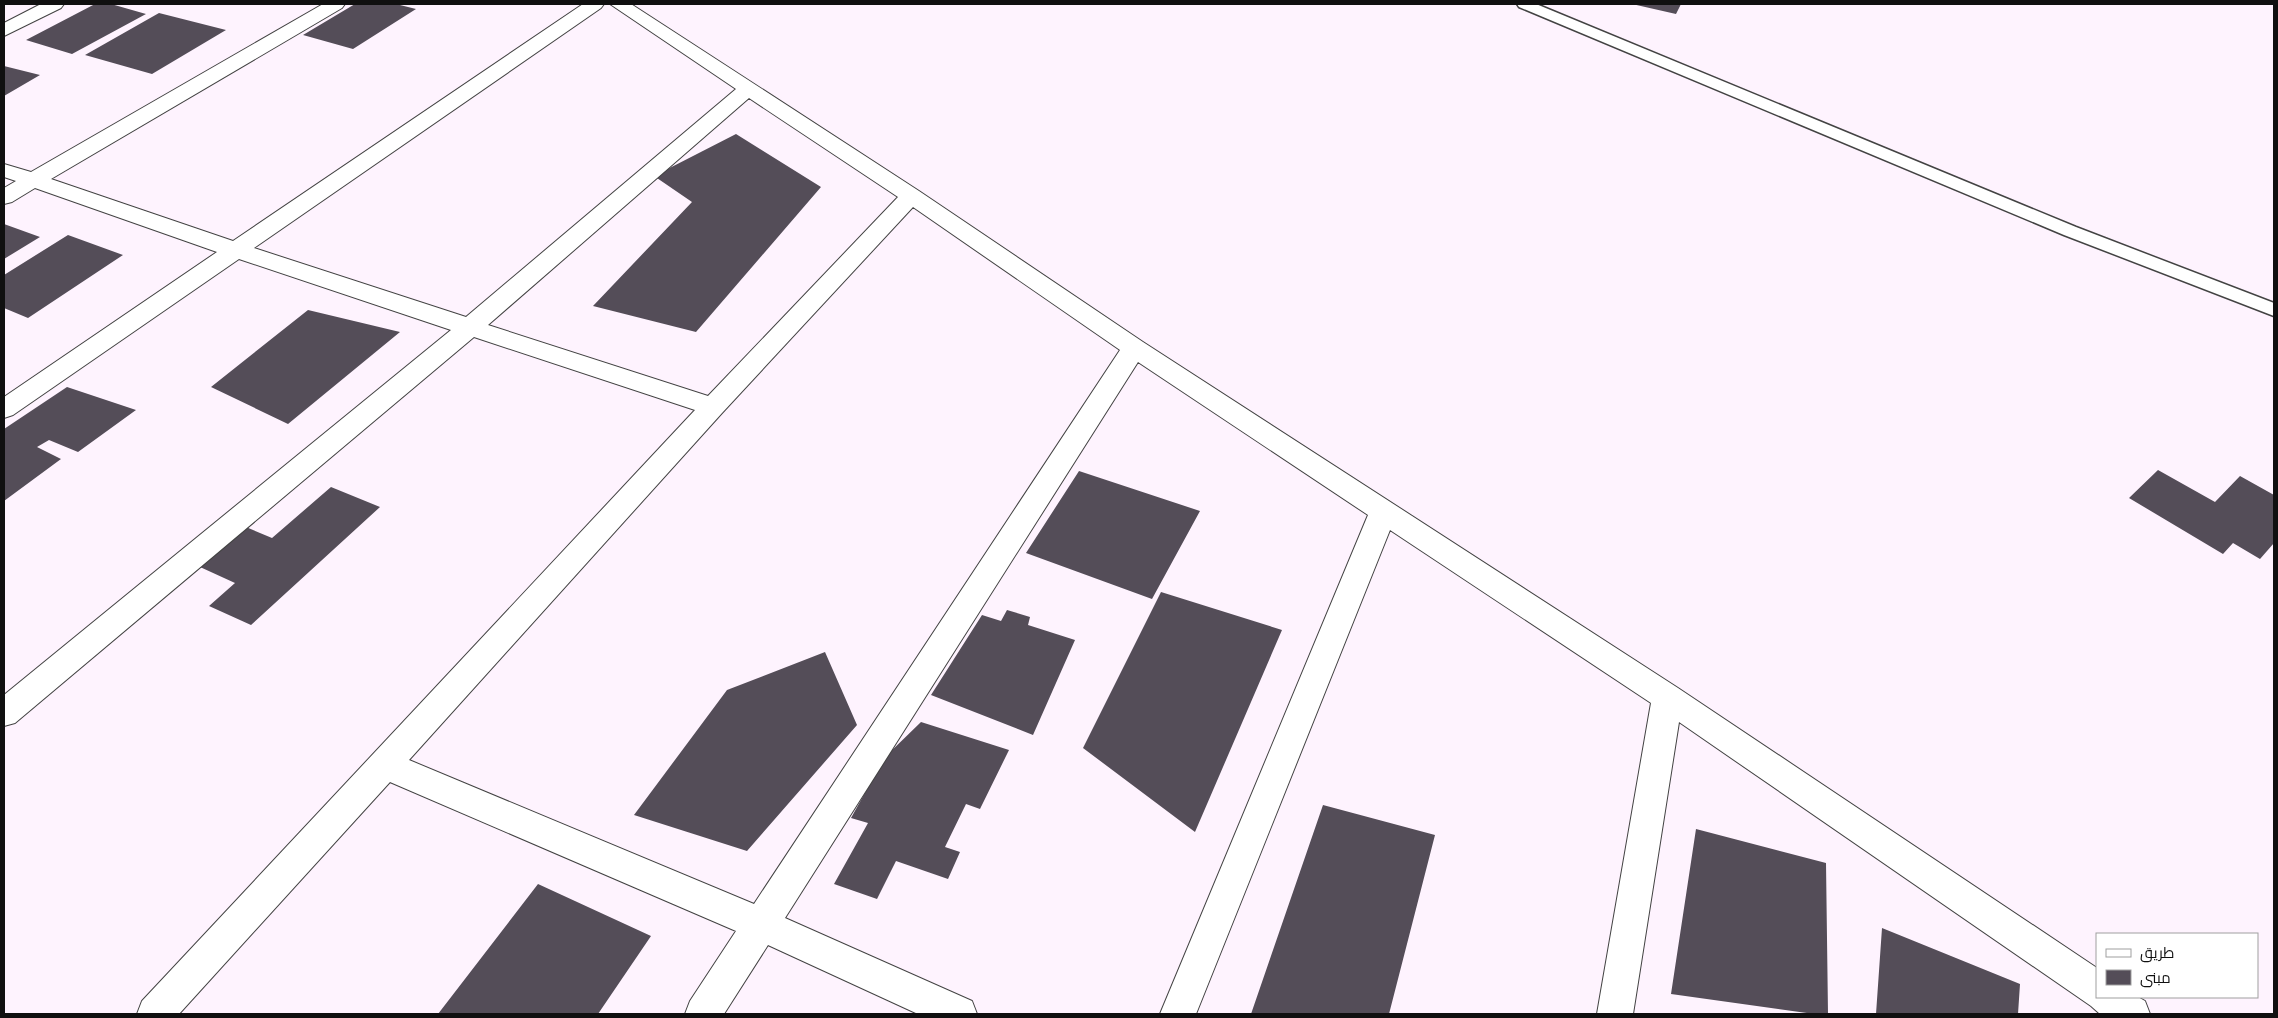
<svg xmlns="http://www.w3.org/2000/svg" width="2278" height="1018" viewBox="0 0 2278 1018" font-family="'Roboto Serif',Cairo,serif">
	<rect width="100%" height="100%" fill="#fef3fe"/>
	<path fill="#544d58" d="M95,4H111L146,14L72,54L26,40Z
		M355,4H396L416,9L353,49L303,35Z
		M1632,4H1681L1676,14Z
		M159,13L226,30L152,74L85,55Z
		M4,66L40,75L4,96Z
		M736,134L821,187L696,332L593,306L692,202L654,176Z
		M4,224L40,237L4,259Z
		M68,235L123,255L28,318L4,308V275Z
		M308,310L400,332L288,424L211,387Z
		M67,387L136,410L78,452L49,440L37,447L61,459L4,501V429Z
		M2158,470L2215,502L2240,476L2274,495V543L2260,559L2233,543L2223,554L2129,498Z
		M1079,471L1200,511L1152,599L1026,553Z
		M331,487L380,507L251,625L209,606L235,583L200,567L246,527L272,538Z
		M1161,592L1282,630L1195,832L1083,748Z
		M1007,610L1030,617L1028,625L1075,640L1033,735L931,695L982,615L1001,621Z
		M825,652L857,725L747,851L634,815L727,690Z
		M921,722L1009,750L980,809L966,804L945,847L960,852L948,879L896,861L877,899L834,884L868,823L851,818L885,757Z
		M1323,805L1435,835L1389,1014H1251Z
		M1696,829L1826,863L1828,1014H1814L1671,994Z
		M538,884L651,936L598,1014H438Z
		M1882,928L2020,984L2018,1014H1876Z"/>
	<g fill="none" stroke-linecap="round" stroke-linejoin="round">
		<g stroke="#434343" stroke-width="3">
			<path id="service" d="M1517,4H1536L2076,227L2274,303V316L2064,235L1519,7Z"/>
		</g>
		<g stroke="#434343" stroke-width="2">
			<path id="minor" d="M41,4H64L61,8L4,36V23Z
				M323,4H345L342,8L51,179L233,241L583,4H604L601,8L254,248L466,317L736,89L610,4H631L919,191L1143,342L1678,688L2097,968V997H2138L2145,1001L2150,1014H2100L2091,1006L1679,722L1633,1014H1597L1651,703L1390,530L1196,1014H1160L1368,515L1138,362L785,918L972,1001L977,1014H918L768,945L724,1014H685L690,1001L736,931L390,782L179,1014H137L142,1001L695,410L474,337L15,723L4,726V695L451,330L239,259L13,415L4,418V397L217,252L35,188L12,202L4,204V188L16,181L4,177V164L31,172ZM749,98L898,197L708,396L488,325ZM913,207L1120,350L754,904L409,760L722,413Z"/>
		</g>
		<use href="#service" fill="#fff" fill-rule="evenodd"/>
		<use href="#minor" fill="#fff" fill-rule="evenodd"/>
	</g>
	<rect width="2278" height="1018" fill="none" stroke="#101010" stroke-width="10"/>
	<rect x="2096" y="933" width="162" height="65" fill="#ffffff" stroke="#9f9f9f"/>
	<rect x="2106" y="949" width="25" height="8" fill="#ffffff" stroke="#9f9f9f"/>
	<text x="2140" y="958" font-size="15" fill="#101010">طريق</text>
	<rect x="2106" y="970" width="25" height="15" fill="#544d58" stroke="#9f9f9f"/>
	<text x="2140" y="983" font-size="15" fill="#101010">مبنى</text>
</svg>
